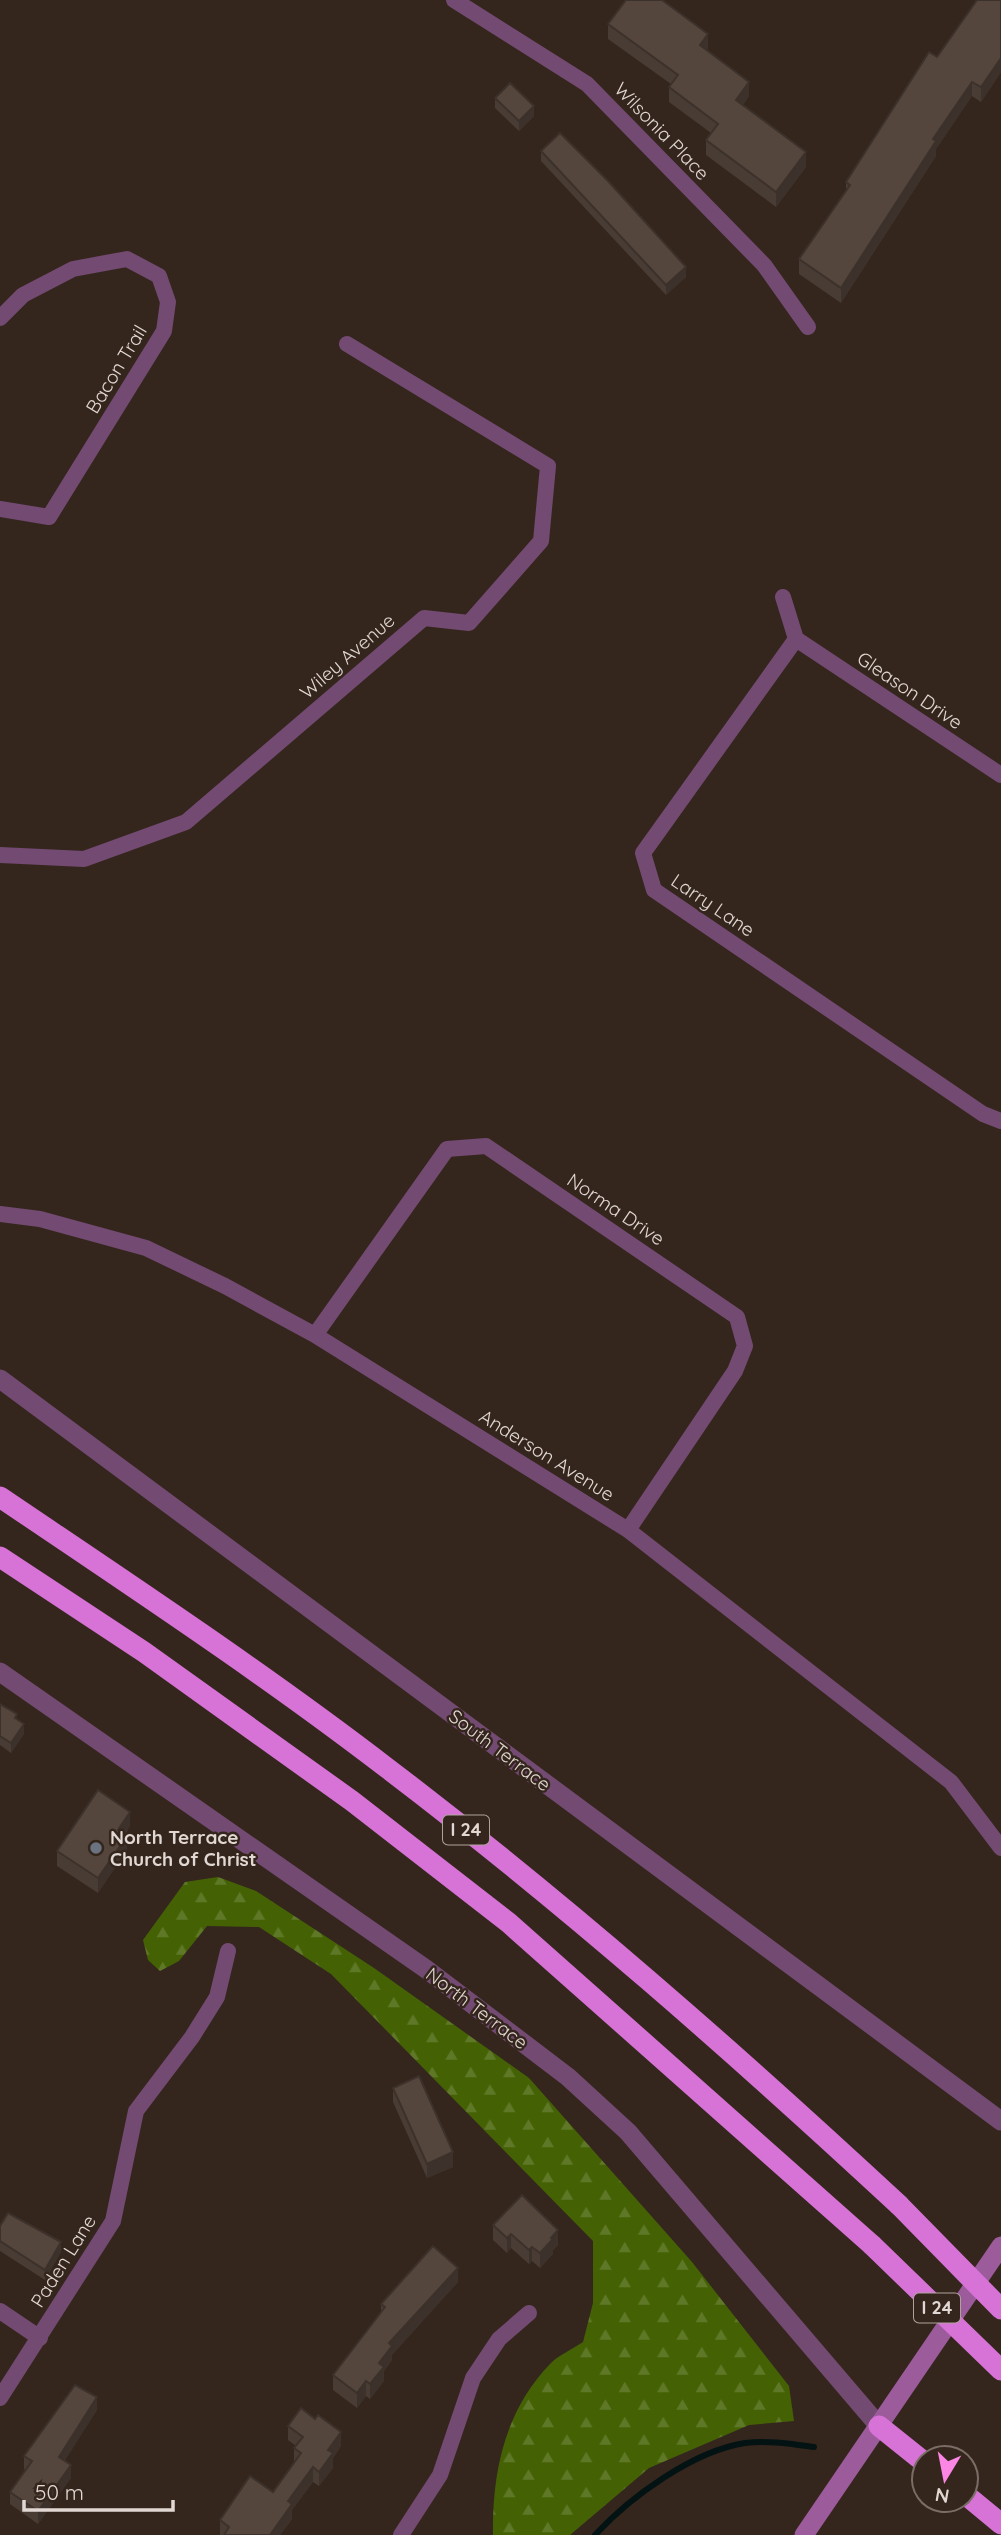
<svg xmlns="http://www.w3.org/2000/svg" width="1001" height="2535" viewBox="0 0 1001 2535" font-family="Quicksand,sans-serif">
	<defs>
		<pattern id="forest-firs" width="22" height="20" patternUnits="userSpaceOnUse" patternTransform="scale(1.75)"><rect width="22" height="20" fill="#446204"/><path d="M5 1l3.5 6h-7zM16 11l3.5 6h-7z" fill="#5f7828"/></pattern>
	</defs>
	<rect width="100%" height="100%" fill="#34261d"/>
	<path fill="url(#forest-firs)" d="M218,1877L256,1891L374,1968L529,2078L692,2262L789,2386L794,2421L749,2425L649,2468L570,2535H493C492,2472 505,2410 551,2363C559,2355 573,2349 583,2342L593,2303V2241L331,1974L259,1927L207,1926L179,1961L160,1971L148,1960L143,1940L185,1882Z"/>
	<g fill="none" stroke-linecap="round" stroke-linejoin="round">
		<path stroke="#031313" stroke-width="6" d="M595,2535C630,2497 693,2451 745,2443C767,2440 792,2444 814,2447"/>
		<path stroke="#734a72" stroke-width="16" d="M454,0L587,84L764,265L808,327
			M0,318L23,295L73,269L127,259L159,276L168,302L164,331L49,517L0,509
			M783,597L796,639L643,853L654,890L983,1114L1001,1121
			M796,639L1001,775
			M0,855L84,859L186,822L424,618L469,623L541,541L548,466L347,344
			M0,1214L40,1219L146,1248L225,1286L315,1335L628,1530L951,1782L1001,1848
			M315,1335L447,1149L486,1146L737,1317L745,1346L735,1371L628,1530
			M0,2311L40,2338
			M0,2398L113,2221L136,2111L192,2037L217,1997L228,1951
			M401,2535L440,2475L473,2378L499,2339L529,2313"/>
		<path stroke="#734a72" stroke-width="19" d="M0,1379L1001,2121
			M0,1672L426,1969L568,2077L628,2132L879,2426"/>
		<path stroke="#9c5b9b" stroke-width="19" d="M804,2535L1001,2246"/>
		<path stroke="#d772d6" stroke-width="21" d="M0,1497C130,1585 262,1672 387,1768C566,1904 734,2052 899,2205
			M0,1557L144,1652L352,1801L509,1923L872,2245
			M879,2426L924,2462
			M966,2495L1001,2524"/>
		<path stroke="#d772d6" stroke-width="21" d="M899,2205L1001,2309
			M872,2245L1001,2370"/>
	</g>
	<path fill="#493c34" d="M1001,0V72L981,102L972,96L936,149V156L841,303L799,274V259L846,191V182L937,57Z
		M608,24L708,48L707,50L749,96L743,105L806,167L776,207L706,155V140L711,133L669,102V87L671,84L608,39Z
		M495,98L534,116L519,131L495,108Z
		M541,151L686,277L666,295L541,161Z
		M0,1704L24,1734L11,1753L0,1745Z
		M130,1826L125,1835L127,1850L98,1893L57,1866V1851Z
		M393,2088L453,2167L427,2178L393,2102Z
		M493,2225L558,2245L553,2250V2254L540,2268L532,2261L529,2264L511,2248L507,2253L493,2240Z
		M0,2226L61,2252L45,2280L0,2251Z
		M458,2282L392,2355V2360L384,2371V2381L370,2399L366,2396L357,2408L333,2390V2375L381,2312V2304Z
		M97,2410L64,2461L71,2478L38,2524L10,2504V2492L25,2470L24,2469V2456Z
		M288,2426L341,2446L333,2458V2468L319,2486L313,2482L292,2510V2519L280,2535H220V2520L273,2492L294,2463V2448L296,2446L288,2440Z"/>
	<path fill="#3c312b" d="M708,34V48L700,59V45Z
		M1001,58V72L981,102V87Z
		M749,82V96L736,115V100Z
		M972,82V96L936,149V156L841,303V288L933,139Z
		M534,106V116L519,131V121Z
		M806,152V167L776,207V192Z
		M686,267V277L666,295V285Z
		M24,1724V1734L11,1753V1743Z
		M130,1812V1826L118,1845V1830Z
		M127,1836V1850L98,1893V1878Z
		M453,2152V2167L427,2178V2164Z
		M558,2230V2245L553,2250V2254L540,2268V2253L551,2238Z
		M511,2234V2248L507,2253V2238Z
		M61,2242V2252L45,2280V2270Z
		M532,2247V2261L529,2264V2250Z
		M458,2268V2282L392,2355V2360L384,2371V2381L370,2399V2384L379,2363L389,2343Z
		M366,2381V2396L357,2408V2393Z
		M97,2397V2410L59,2470V2457Z
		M341,2432V2446L333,2458V2468L319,2486V2472L328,2450Z
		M71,2465V2478L38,2524V2511Z
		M313,2467V2482L292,2510V2519L280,2535H270L288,2501Z"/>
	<path fill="#55463d" stroke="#3c312b" stroke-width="2" d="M626,0H662L708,34L700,45L749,82L736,100L806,152L776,192L706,140L718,124L669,87L678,75L608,24Z
		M977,0H1001V58L981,87L972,82L933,139L936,141L841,288L799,259L850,185L846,182L929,52L937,57Z
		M510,83L534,106L519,121L495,98Z
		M560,133L608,181L686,267L666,285L541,151Z
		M0,1704L17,1714L15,1718L24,1724L11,1743L0,1736Z
		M98,1790L130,1812L118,1830L127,1836L98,1878L57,1851Z
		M419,2076L453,2152L427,2164L393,2088Z
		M522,2195L558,2230L551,2238L553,2239L540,2253L532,2247L529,2250L511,2234L507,2238L493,2225Z
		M8,2213L61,2242L45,2270L0,2241V2226Z
		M433,2246L458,2268L389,2343L392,2346L379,2363L384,2367L370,2384L366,2381L357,2393L333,2375L385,2307L381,2304Z
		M75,2385L97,2397L59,2457L71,2465L38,2511L10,2492L32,2461L24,2456Z
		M301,2408L315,2419L318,2415L341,2432L328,2450L333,2453L319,2472L313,2467L288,2501L292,2504L270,2535H224L229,2527L220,2520L250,2476L273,2492L301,2453L294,2448L303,2437L288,2426Z"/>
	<circle fill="#6b7280" stroke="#34261d" stroke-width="2.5" cx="96" cy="1848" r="7"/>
	<g text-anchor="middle" stroke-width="5" stroke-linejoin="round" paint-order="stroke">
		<g fill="#34261d" stroke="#aea39c" stroke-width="2">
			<rect x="443" y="1815.5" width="46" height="29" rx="5"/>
			<rect x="914" y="2293.5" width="46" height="29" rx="5"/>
		</g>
		<g font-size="18" font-weight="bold" fill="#e2d8d3">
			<text x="466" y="1836">I 24</text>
			<text x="937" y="2314">I 24</text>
		</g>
		<g font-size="19" fill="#e2d8d3" stroke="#34261d">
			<text transform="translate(662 131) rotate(46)" y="7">Wilsonia Place</text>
			<text transform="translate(116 369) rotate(-59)" y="7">Bacon Trail</text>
			<text transform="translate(347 656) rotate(-41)" y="7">Wiley Avenue</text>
			<text transform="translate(910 690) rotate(34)" y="7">Gleason Drive</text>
			<text transform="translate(713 905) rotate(34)" y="7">Larry Lane</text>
			<text transform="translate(616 1209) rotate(34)" y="7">Norma Drive</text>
			<text transform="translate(547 1455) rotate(32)" y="7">Anderson Avenue</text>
			<text transform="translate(500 1750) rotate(37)" y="7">South Terrace</text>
			<text transform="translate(477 2008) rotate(37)" y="7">North Terrace</text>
			<text transform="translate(63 2261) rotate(-58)" y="7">Paden Lane</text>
		</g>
		<g font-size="19" font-weight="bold" fill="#e2d8d3" stroke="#34261d" text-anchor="start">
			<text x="110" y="1844">North Terrace<tspan x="110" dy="22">Church of Christ</tspan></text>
		</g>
	</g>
	<g transform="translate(945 2479) rotate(190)"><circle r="33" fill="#34261d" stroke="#7a6d66" stroke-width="2"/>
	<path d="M0-5L12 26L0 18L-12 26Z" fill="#fc86e4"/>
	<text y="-10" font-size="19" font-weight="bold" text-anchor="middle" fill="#e2d8d3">N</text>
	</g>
	<path d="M24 2500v10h149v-10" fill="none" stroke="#e2d8d3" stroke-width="3.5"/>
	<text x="35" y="2500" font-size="21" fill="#e2d8d3" stroke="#34261d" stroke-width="5" paint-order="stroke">50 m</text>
</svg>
